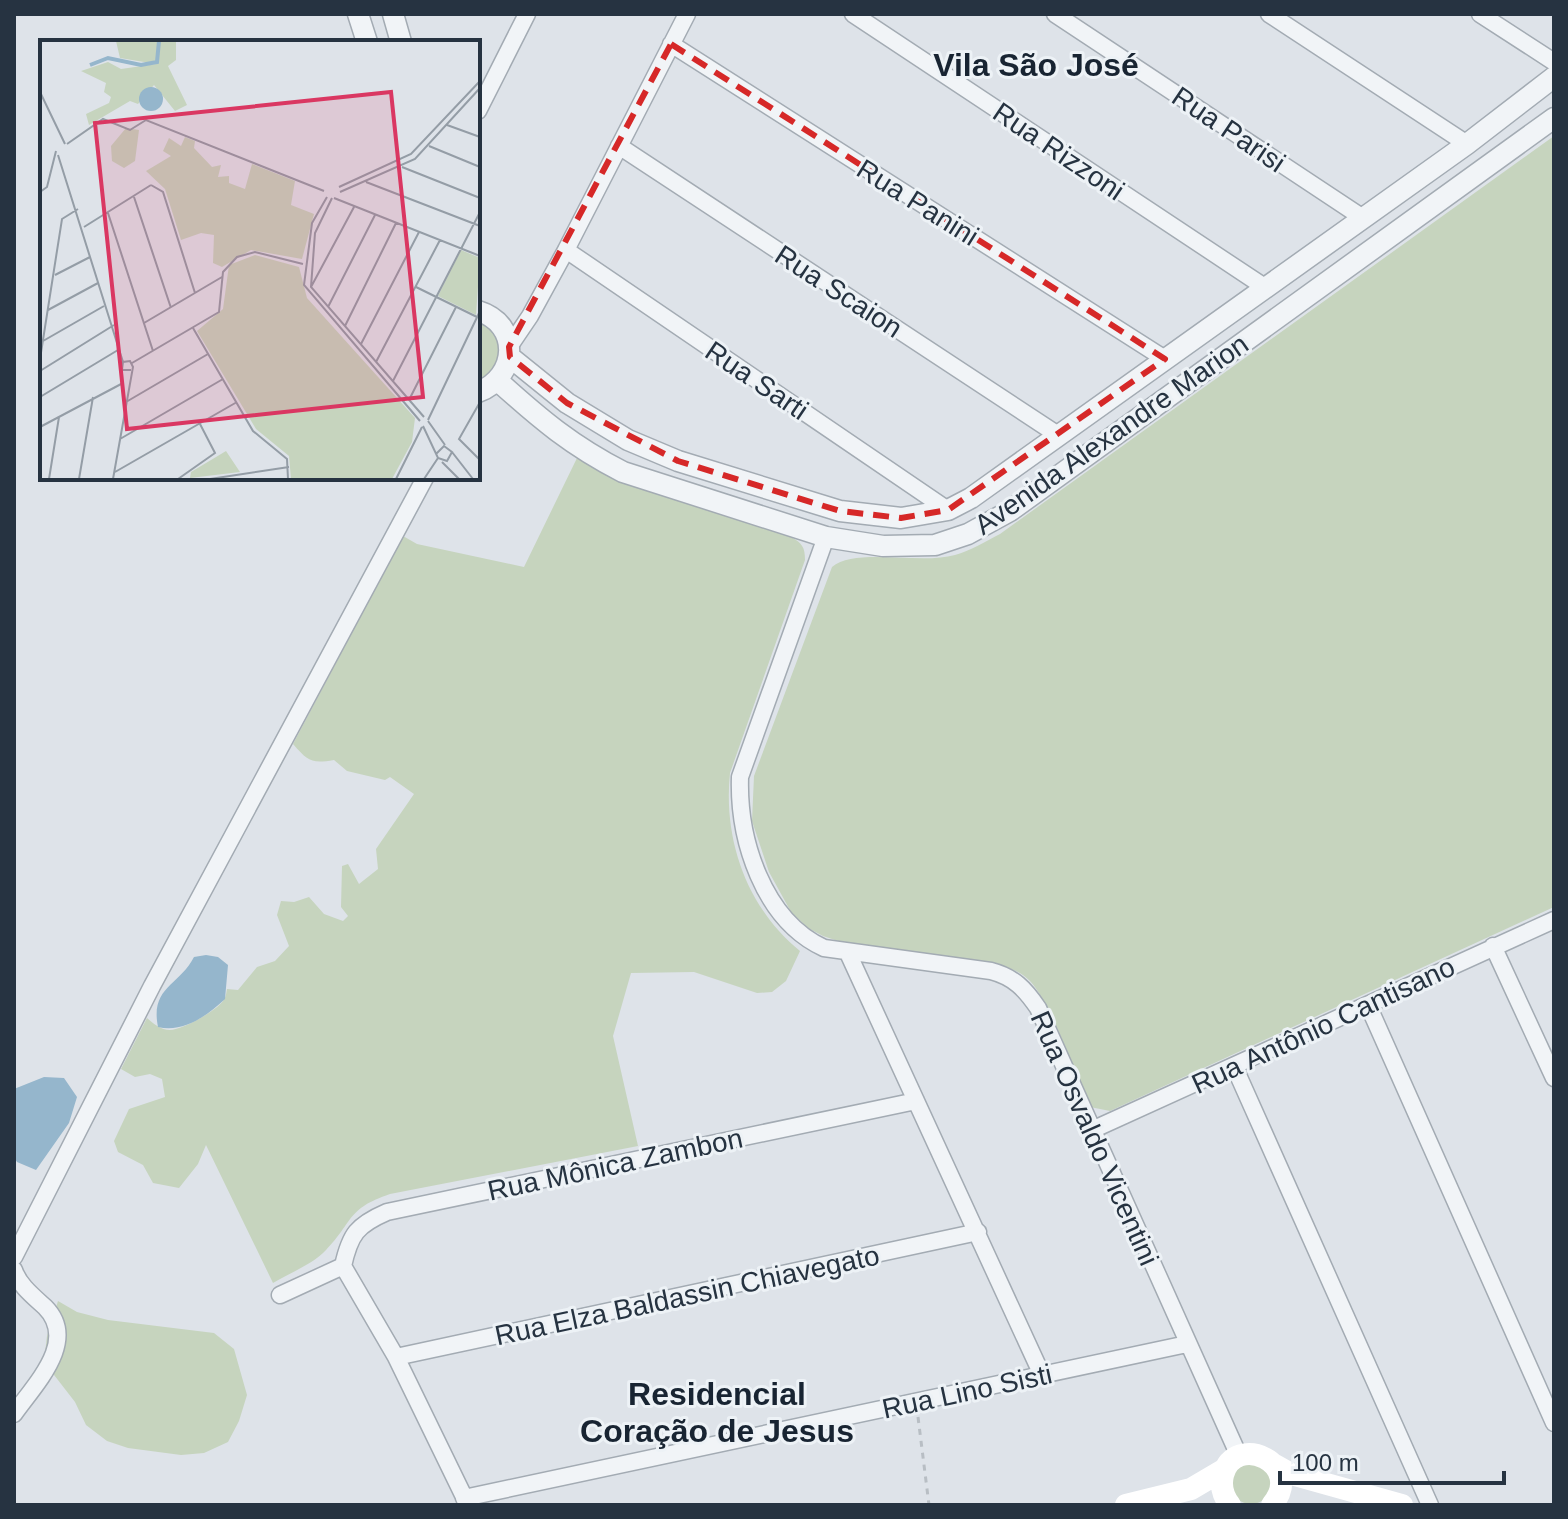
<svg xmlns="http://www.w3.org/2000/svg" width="1568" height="1519" viewBox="0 0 1568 1519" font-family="Helvetica,sans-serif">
	<rect width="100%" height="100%" fill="#dee3e9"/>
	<path fill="#c6d4be" d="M1554,136V907L1110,1111L1090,1107C1075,1074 1052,1005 1030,981C1019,970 1005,966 990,963L844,943L823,936L808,928L791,912L769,872L752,821L754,776L832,567C855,547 920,565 955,555C970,551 986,541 1000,534Z
		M478,319C498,328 500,340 502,360L478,385Z
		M577,458L633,486L791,537C802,543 805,547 805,560L730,773C723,840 747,908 800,951L786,981L772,992L757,993L694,972L631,973L613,1036L638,1146L390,1194C346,1209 354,1221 326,1250C313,1264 290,1273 273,1283L206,1145L198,1164L179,1188L153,1183L143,1165L118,1152L114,1141L129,1109L165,1097L162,1079L150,1074L135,1077L121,1069L147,1018C154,1024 161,1030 170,1030C182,1030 216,1011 223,1001C226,997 226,994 227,989L238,990L257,967L275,961L289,946L277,915L281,901L294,902L309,897L324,914L343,921L348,916L341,907L342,866L348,864L359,884L378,869L376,849L414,794L390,777L385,780L347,771L334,760C311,764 308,761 293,744L403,536L417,544L524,567Z
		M58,1301L77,1312L108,1320L214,1333L234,1349L247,1395L239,1421L228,1442L204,1453L181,1455L128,1448L107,1441L86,1425L75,1402L44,1362L47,1336Z
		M1231 1484a20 20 0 1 1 40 0a20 20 0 1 1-40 0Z"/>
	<path fill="#95b6cc" d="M206,955L218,957L228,965L225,999C207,1016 183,1033 158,1027C150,987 179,986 194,957Z
		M44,1077L64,1078L77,1097L69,1123L36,1170L17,1162L14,1157V1089Z"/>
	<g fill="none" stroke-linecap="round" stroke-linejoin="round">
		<g stroke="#a3abb3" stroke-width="19">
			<path id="minor" d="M853,14L1266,288
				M1055,14L1363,218
				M1269,14L1467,144
				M1480,14L1554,62
				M671,44L1165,359
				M478,111L527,14
				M619,146L1058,435
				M566,250L948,510
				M509,347L530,316L566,250L687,14
				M826,537L740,777C738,839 763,920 824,948L991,971C1014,977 1025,989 1038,1008L1239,1456
				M1493,946L1554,1078
				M848,953L1042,1375
				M1368,1005L1554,1423
				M1234,1066L1430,1505
				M1092,1130L1554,920
				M14,1257L152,986L425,478
				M343,1266C350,1234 357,1225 387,1212L916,1101
				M343,1266L396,1357L468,1505
				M14,1270C19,1285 33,1296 45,1307C79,1341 35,1384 14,1414
				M280,1295L343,1266
				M396,1357L978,1232
				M464,1498L1187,1344"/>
		</g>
		<g stroke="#a3abb3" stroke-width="23">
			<path id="tertiary" d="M358,14L367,42
				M393,14L401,42
				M478,311C521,324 518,377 478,392
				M510,357L567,403L628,440L678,461L840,511L901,518L948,510L971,498L1467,144L1554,77
				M498,381C540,419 572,446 623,472L826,537L883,546L935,545L968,534L1010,511L1554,118"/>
		</g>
		<path stroke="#b8bec4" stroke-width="3" stroke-dasharray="6 6" stroke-linecap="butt" d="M918,1417L929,1505"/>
		<use href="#minor" stroke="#f1f4f7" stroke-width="16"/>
		<use href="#tertiary" stroke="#f1f4f7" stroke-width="20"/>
		<path stroke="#fff" stroke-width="22" d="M1275,1465L1291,1474L1402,1505
			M1126,1505L1191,1489L1225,1469
			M1230,1505C1223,1496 1220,1487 1223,1475C1235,1431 1306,1464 1272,1505"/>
	</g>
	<path fill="none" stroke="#d62828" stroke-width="6" stroke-dasharray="16 10" stroke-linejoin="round" d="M671,44L1165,359L948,510L901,518L840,511L678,461L567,403L510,357L509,347Z"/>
	<g text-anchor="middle" stroke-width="6" stroke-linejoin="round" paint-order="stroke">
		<g font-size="28" fill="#263341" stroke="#edf2f6">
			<text transform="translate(1229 129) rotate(34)" y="10">Rua Parisi</text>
			<text transform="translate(1059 151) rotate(34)" y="10">Rua Rizzoni</text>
			<text transform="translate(918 202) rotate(32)" y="10">Rua Panini</text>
			<text transform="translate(839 291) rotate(33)" y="10">Rua Scaion</text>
			<text transform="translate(757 380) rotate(34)" y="10">Rua Sarti</text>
			<text transform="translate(1111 434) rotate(-35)" y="10">Avenida Alexandre Marion</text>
			<text transform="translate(1323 1025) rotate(-25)" y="10">Rua Antônio Cantisano</text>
			<text transform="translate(1095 1138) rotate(66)" y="10">Rua Osvaldo Vicentini</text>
			<text transform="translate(615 1164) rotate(-12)" y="10">Rua Mônica Zambon</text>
			<text transform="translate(687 1295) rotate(-12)" y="10">Rua Elza Baldassin Chiavegato</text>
			<text transform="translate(967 1391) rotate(-12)" y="10">Rua Lino Sisti</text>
		</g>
		<g font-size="32" font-weight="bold" fill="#182432" stroke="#edf2f6">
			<text x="1036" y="76">Vila São José</text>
			<text x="717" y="1405">Residencial<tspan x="717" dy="37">Coração de Jesus</tspan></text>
		</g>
	</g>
	<g transform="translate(40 40)">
		<rect width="440" height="440" fill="#dee3e9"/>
		<path d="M76,1H136V20L128,26L147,65L135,71L114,45L98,64L90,61L49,85L46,74L69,63L71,57L64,52L66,43L41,31L68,22L81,29L116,24L80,18ZM86,88L99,90L95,121L84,128L72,121L71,106ZM145,97L155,101L154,108L172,127L181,125L178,137L189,136V143L205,149L212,124L255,141L251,165L274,174L262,219L211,210L182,227L173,223L174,195L161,193L141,200L125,149L106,131L131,116L123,111L129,98L141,106ZM421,210L440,218L436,275L398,256ZM215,215L259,227L267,258L375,378L372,402L352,439H251L249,416L216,389L157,291L183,269L189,225ZM186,411L200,432L150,438L151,432Z" fill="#c6d4be"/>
		<path d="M99 59a12 12 0 1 1 24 0a12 12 0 1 1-24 0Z" fill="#95b6cc"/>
		<path fill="none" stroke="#95b6cc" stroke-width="4" d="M50,25L68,18L101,25L117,22L119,1"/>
		<path fill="none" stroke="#949da6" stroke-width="2" d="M0,52L25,104M407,85L440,97M27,104L63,79L90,90L106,80L284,151M389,106L440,127M18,115L83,322M362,127L440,158M326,142L440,186M111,145L123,152L155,253M299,147L371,114L440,41M0,152L7,147L16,111M300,152L375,119L440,48M94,157L131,268M287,157L272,183L264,245L380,381M292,158L275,193L271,247L384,377M294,158L440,216M68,173L113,311M44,187L111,145M15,235L50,217M271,247L314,167M376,247L437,277M288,267L335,175M8,270L58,243M104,283L182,237M305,286L356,183M153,288L213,391L247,419L248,439M3,301L64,266M321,304L379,192M0,319L22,179L38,169M336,322L400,200M92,323L179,272L183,232L197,217L215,212L263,224M0,331L74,285M353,341L440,172M0,357L78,310M370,358L416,267M86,362L168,314M440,362L419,399L440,420M388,380L440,271M388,381L405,405M383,386L398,418L407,421L412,412L404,406L396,414M0,387L83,343M80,399L183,339M412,412L433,439M402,422L419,439M75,432L197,362M9,439L19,377M39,439L53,357M73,439L93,327L90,321L83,322L82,330H91M138,439L175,413L160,384M170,439L249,427M356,439L382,387M384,439L398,418"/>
		<path fill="#da3762" fill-opacity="0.15" stroke="#da3762" stroke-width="4" d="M351,52L383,357L87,389L55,83Z"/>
		<rect width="440" height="440" fill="none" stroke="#263341" stroke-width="4"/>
	</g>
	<rect width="1568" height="1519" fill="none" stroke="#263341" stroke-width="32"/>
	<path d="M1280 1471v12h224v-12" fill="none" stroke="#263341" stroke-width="4"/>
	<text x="1292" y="1471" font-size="24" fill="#263341" stroke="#edf2f6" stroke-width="6" paint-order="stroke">100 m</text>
</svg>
